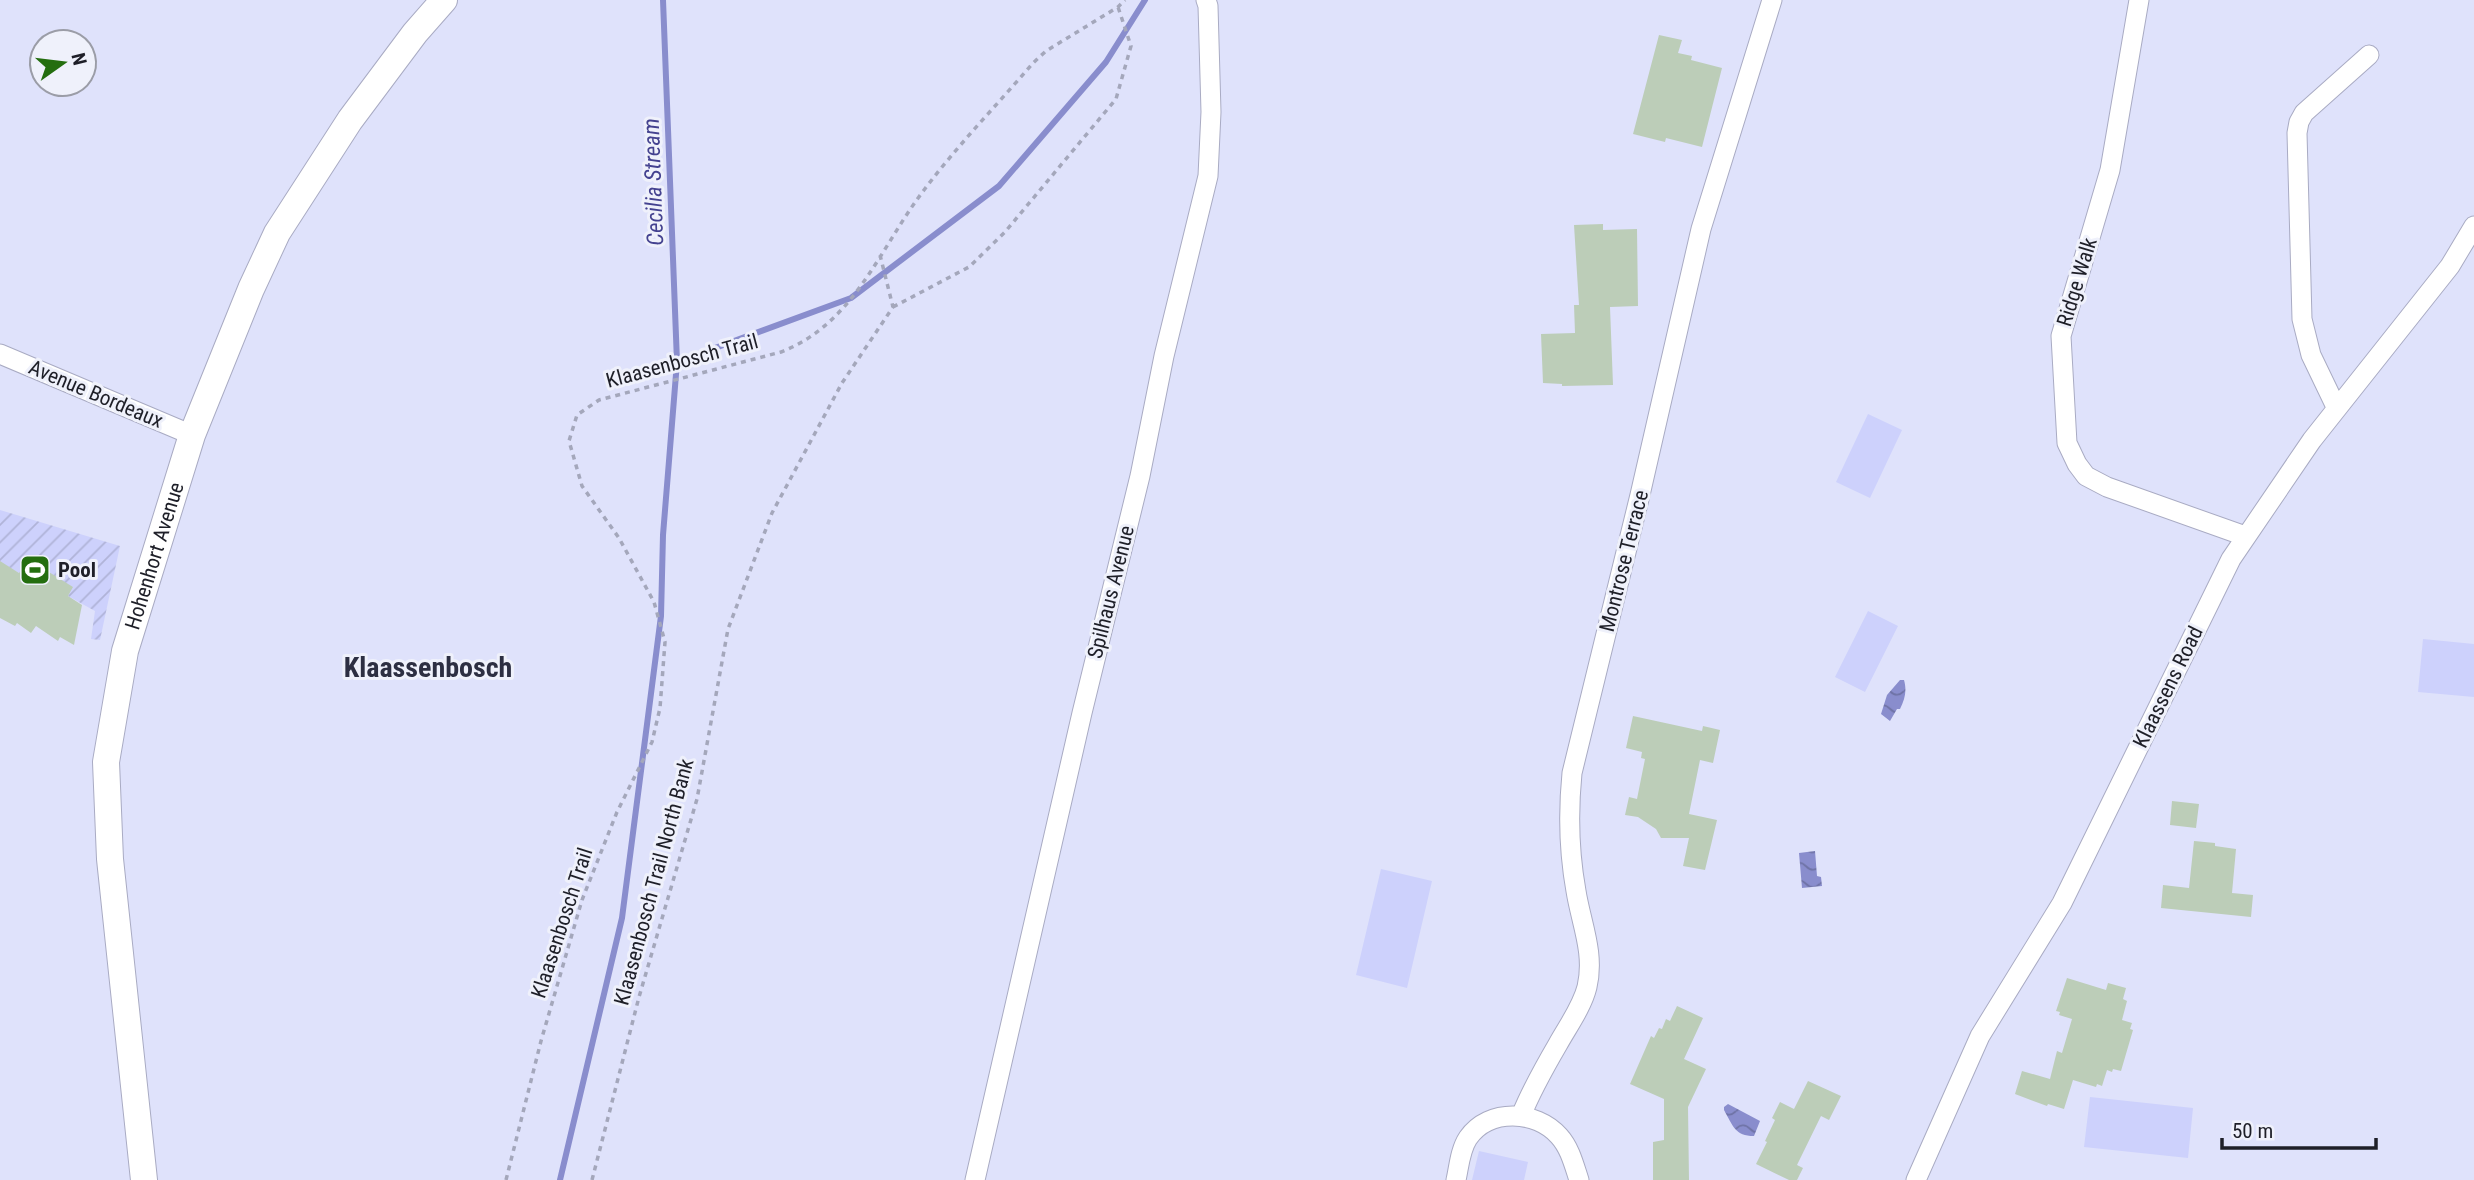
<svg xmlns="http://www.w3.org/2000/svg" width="2474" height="1180" viewBox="0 0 2474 1180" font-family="'Roboto Condensed',sans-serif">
	<defs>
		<pattern id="garden-furrows" width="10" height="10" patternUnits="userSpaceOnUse" patternTransform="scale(1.75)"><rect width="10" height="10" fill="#cdd1fc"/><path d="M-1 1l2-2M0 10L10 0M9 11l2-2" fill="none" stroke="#b0b3d8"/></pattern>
		<pattern id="water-waves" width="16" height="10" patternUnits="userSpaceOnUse" patternTransform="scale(1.75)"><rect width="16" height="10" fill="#898dcd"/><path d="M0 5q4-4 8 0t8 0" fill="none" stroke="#6f73a6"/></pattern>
	</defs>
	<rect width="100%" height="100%" fill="#dfe2fb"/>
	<path fill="url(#garden-furrows)" d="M0,510L120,546L100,640L91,639L95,611L68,596L72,587L28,560L19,573L0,562Z"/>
	<path fill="#cdd1fc" d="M1868,414L1902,430L1870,498L1836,482Z
		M1868,611L1898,626L1865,692L1835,677Z
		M2423,639L2474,644V697L2418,692Z
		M1381,869L1432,881L1407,988L1356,975Z
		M2090,1097L2193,1108L2188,1158L2084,1147Z
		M1479,1151L1528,1162L1524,1180H1472Z"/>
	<path fill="url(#water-waves)" d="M1900,680H1904C1907,691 1905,699 1900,709H1897L1890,721L1881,714L1887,695Z
		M1815,851L1817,876L1821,877L1822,886L1802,888L1799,853Z
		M1728,1104L1760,1121L1754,1136C1735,1136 1733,1126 1724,1110V1107Z"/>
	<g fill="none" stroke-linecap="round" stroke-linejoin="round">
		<path stroke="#898dcd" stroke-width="6" d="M663,0L677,362
			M560,1180L622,918L661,616L663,535L677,362L851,298L999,186L1106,62L1145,0"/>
	</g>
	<path fill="#bccdb8" d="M1659,35L1682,40L1678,53L1692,56L1691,60L1722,68L1702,147L1666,138L1665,142L1633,134Z
		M1603,224V230L1637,229L1638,306L1610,307L1613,385L1562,386V384L1543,383L1541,334L1575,333L1574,305H1579L1574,225Z
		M28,559L73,587L68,596L82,605L74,645L60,637L58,641L36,626L31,633L17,623L15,626L0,618V561L19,573Z
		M1633,716L1702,731L1703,726L1720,730L1713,763L1700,760L1689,814L1717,820L1705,870L1683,866L1689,838H1661L1656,829L1638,817L1625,815L1629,797L1637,799L1645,759L1641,758L1642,752L1626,748Z
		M2172,801L2199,804L2196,828L2170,825Z
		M2194,841L2215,843V846L2236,849L2232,893L2253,895L2251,917L2161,908L2163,885L2189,888Z
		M2067,978L2106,990L2108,983L2126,988L2123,999L2127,1001L2122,1020L2132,1023L2130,1029L2133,1030L2121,1071L2113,1069L2112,1072L2107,1070L2102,1086L2097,1084L2096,1087L2073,1080L2064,1109L2048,1104L2047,1106L2015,1094L2022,1071L2050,1079L2057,1051L2062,1053L2072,1019L2059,1015L2060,1012L2056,1011Z
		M1677,1006L1703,1018L1684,1059L1706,1069L1688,1107L1689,1180H1653V1142L1664,1140V1099L1630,1084L1651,1036L1654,1038L1659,1028L1662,1029L1666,1019L1670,1021Z
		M1808,1081L1841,1096L1829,1120L1821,1116L1797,1165L1803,1168L1797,1180H1789L1756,1164L1767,1142L1765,1141L1775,1120L1772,1118L1780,1102L1794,1109Z"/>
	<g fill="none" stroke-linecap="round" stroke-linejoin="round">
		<g stroke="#a9abc3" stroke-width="21">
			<path id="street" d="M2139,0L2110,170L2061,336L2067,443L2077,464L2086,476L2107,487L2245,536
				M0,354L192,435
				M2336,407L2311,355L2302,319L2297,133L2299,122L2304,113L2369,55
				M1521,1116C1531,1091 1544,1068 1558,1044C1568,1026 1582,1007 1587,987C1595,953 1581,923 1576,891C1569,852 1568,813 1572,773L1640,495L1701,229L1772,0
				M975,1180L1082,713L1140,476L1164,356L1208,176L1211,112L1208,6L1206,0
				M1456,1180C1459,1167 1460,1150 1468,1138C1489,1108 1536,1110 1559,1136C1570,1148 1574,1165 1579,1180
				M1916,1180L1980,1036L2062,903L2231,559L2312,440L2450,266L2474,226"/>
		</g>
		<g stroke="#a9abc3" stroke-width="28">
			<g id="secondary">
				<path id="s1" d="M144,1180L110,859L106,762L125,651L192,435L251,289L277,233L350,120L415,33L444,0"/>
			</g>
		</g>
		<path stroke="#a4a7bb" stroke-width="3.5" stroke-dasharray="5 5" stroke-linecap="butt" d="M893,307L969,267L1005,232L1116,99L1131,46L1118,7
			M506,1180L541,1041L582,900L617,812L652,742L660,708L665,642L654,602L619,538L582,486L569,441L577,415L599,400L781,352C855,323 879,249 924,190C957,146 997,105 1033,63L1046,51L1118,7L1125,0
			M592,1180L639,997L697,799L728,629L772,513L842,383L893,307L880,255"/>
		<use href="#street" stroke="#fff" stroke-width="19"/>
		<use href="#secondary" stroke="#fff" stroke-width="26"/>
	</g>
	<defs>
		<g id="stadium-square" transform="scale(1.575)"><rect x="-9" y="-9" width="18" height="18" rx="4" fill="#246e0f" stroke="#eff1fb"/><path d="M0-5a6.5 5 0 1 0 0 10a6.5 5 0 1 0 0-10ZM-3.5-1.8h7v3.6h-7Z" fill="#fff"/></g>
	</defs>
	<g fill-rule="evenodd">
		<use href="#stadium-square" x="35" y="570"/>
	</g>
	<g text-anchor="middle" stroke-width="6" stroke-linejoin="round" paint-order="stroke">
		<g font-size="21" fill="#1e1f28" stroke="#eff1fb">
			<text transform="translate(2077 282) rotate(-73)" y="7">Ridge Walk</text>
			<text transform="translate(682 361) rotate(-15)" y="7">Klaasenbosch Trail</text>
			<text transform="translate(96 394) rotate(23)" y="7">Avenue Bordeaux</text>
			<text dy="7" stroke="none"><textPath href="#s1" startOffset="632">Hohenhort Avenue</textPath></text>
			<text transform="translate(1624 561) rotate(-76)" y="7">Montrose Terrace</text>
			<text transform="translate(1111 592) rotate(-76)" y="7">Spilhaus Avenue</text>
			<text transform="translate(2168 687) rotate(-64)" y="7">Klaassens Road</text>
			<text transform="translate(654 882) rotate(-75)" y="7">Klaasenbosch Trail North Bank</text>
			<text transform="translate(562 923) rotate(-72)" y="7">Klaasenbosch Trail</text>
		</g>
		<g font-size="21" font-weight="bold" fill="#1e1f28" stroke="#eff1fb" text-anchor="start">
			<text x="58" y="577">Pool</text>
		</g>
		<g font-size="23" font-style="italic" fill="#444290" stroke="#eff1fb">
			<text transform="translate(653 182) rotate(-92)" y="8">Cecilia Stream</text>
		</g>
		<g font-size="28" font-weight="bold" fill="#2d2f42" stroke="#eff1fb">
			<text x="428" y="677">Klaassenbosch</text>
		</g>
	</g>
	<g transform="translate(63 63) rotate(76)"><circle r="33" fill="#eff1fb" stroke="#9b9da7" stroke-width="2"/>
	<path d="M0-5L12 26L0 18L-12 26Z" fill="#246e0f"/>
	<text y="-10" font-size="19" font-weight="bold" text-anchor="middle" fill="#1e1f28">N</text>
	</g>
	<path d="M2222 1138v10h154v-10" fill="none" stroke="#1e1f28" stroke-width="3.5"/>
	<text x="2232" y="1138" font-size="21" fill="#1e1f28" stroke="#eff1fb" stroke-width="5" paint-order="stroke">50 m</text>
</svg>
